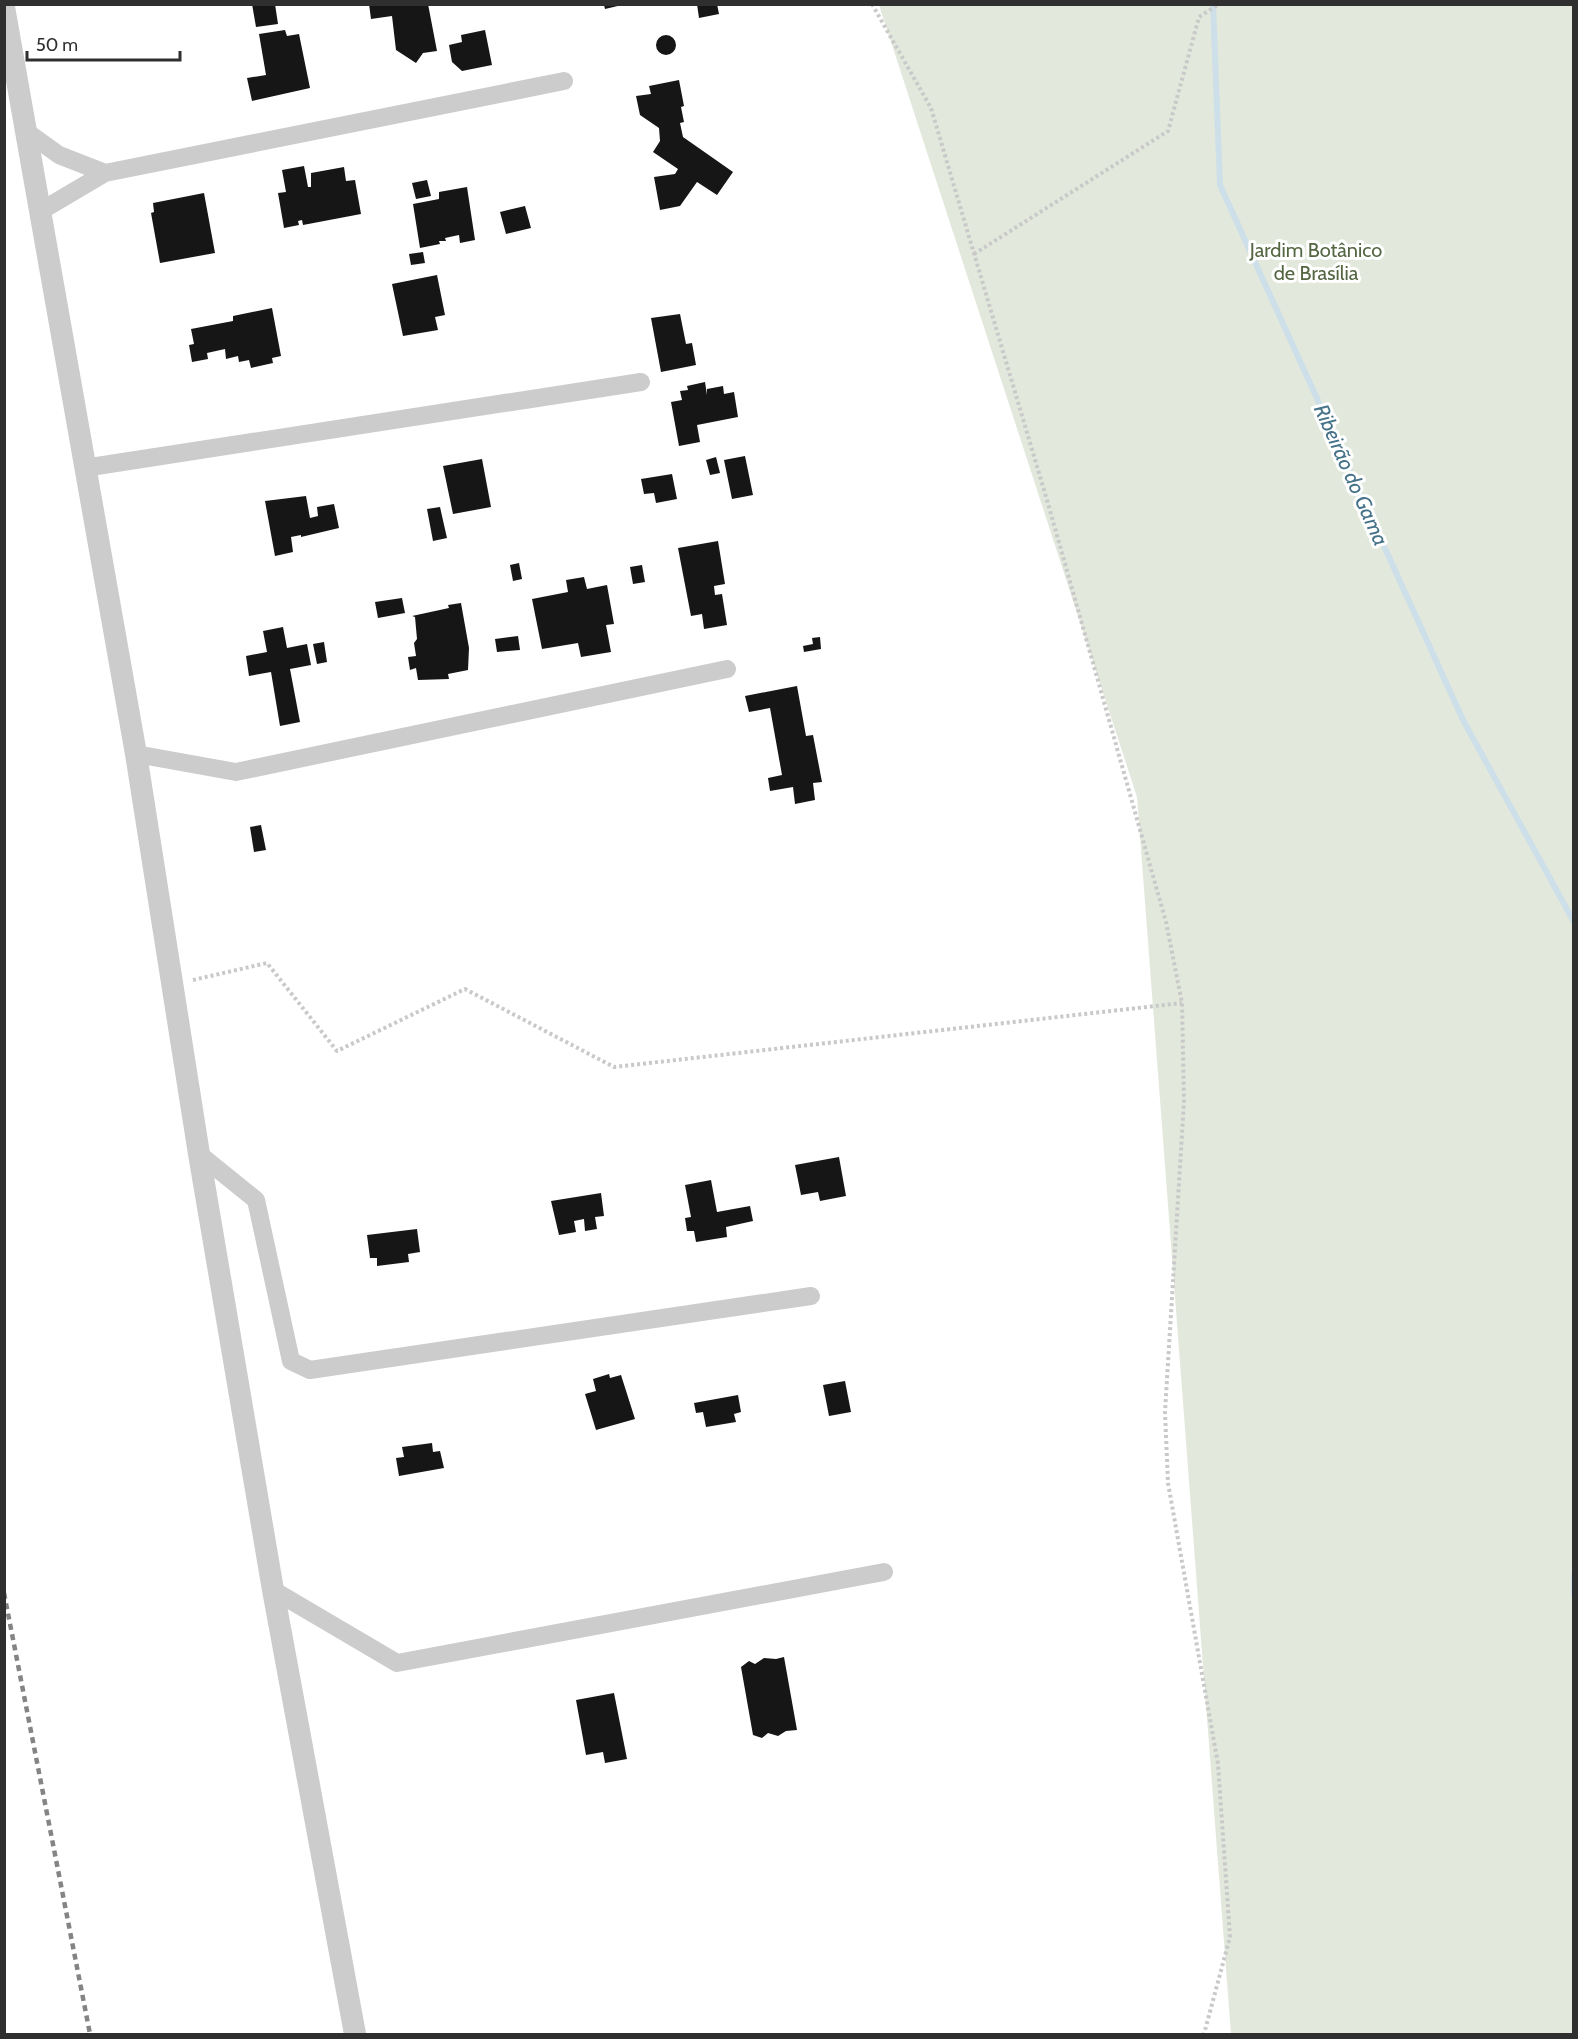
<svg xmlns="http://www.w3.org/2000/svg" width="1578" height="2039" viewBox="0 0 1578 2039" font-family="Cabin,sans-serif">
	<rect width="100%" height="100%" fill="#fff"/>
	<path fill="#e3e8dc" d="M879,5H1573V2034H1231L1137,797Z"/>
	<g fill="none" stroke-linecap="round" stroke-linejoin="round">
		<path stroke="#cddfe8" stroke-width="6" d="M1213,4L1220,185L1463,720L1574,922
			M1574,1576V1594"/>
	</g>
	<path fill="#161616" d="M252,4H275L278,24L256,27Z
		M369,4H428L437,51L423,53L416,63L396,50L392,16L371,19Z
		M697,4H717L719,14L699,18Z
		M604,5H622L605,9Z
		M285,30L287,36L299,34L310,88L252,101L247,78L266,75L259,34Z
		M485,30L492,65L462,71L452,62L449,45L462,42L461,35Z
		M656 45a10 10 0 1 1 20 0a10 10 0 1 1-20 0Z
		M679,80L684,106L681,107L684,122L680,123L683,137L733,172L717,195L697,182L680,206L660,210L654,177L675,174L678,169L653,152L660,141L659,128L640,115L636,96L651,94L649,86Z
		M304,166L308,187H311V173L344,167L346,181L355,180L361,214L303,225L302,220L298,221L299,225L284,228L278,193L286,192L282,170Z
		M427,180L431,196L416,199L412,183Z
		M467,187L475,240L460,243L459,235L445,238L446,241H439L440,244L420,248L413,204L439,199V192Z
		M204,193L215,253L160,263L151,213L154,212L153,203Z
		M525,206L531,228L506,234L500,212Z
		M423,252L425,263L411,265L409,254Z
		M437,275L445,315L435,317L438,330L403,336L392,284Z
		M272,308L281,356L272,358L273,363L251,368L249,360L239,362L238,356L226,359L225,349L207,353L208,359L192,362L189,345L194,344L191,329L233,321V316Z
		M680,314L686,344L692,343L696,365L661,372L651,318Z
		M705,382L707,395V389L723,386L724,394L734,392L738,417L697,425L700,442L679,446L671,402L682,400L680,391L688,390L687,386Z
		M745,456L753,495L732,499L724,460Z
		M716,457L720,473L710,475L706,460Z
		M482,459L491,507L453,514L443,466Z
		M672,474L677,499L656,503L654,493L644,494L641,479Z
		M306,496L310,518L318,516L317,507L334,504L339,528L301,537V535L291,537L293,552L275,556L265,501Z
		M440,507L447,538L433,541L427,509Z
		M718,541L725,584L714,586L715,595L722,594L727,625L704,629L702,614L691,616L678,548Z
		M519,563L522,579L513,581L510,565Z
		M642,565L645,582L633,584L630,567Z
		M584,577L587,589L607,585L614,624L606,625L611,652L581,657L578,643L542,649L532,599L568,592L566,580Z
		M402,598L405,613L378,618L375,602Z
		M461,603L469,648L468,670L448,674L449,679L418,680L416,668L410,670L408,657L416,656L414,643L417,639L415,617L412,616L449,608L448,605Z
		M283,627L287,648L307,644L311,665L290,669L300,722L280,726L271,672L249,676L246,656L267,652L263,631Z
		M518,636L520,650L497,652L495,639Z
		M820,637L821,649L804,652L803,646L813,644L812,638Z
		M324,642L327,662L317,664L313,644Z
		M797,686L806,736L813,735L822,782L813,783L815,800L795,804L793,787L770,791L768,778L782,775L770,708L749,712L745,696Z
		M261,825L266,850L254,852L250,827Z
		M839,1157L846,1196L820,1201L818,1192L801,1195L795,1165Z
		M711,1180L717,1212L750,1206L753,1221L726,1227L727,1237L696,1242L694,1231H687L685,1218L691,1217L685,1185Z
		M601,1193L604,1216L595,1217L597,1229L585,1231L584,1219L574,1221L576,1232L559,1235L551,1201Z
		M417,1229L420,1252L408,1254L409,1262L377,1266V1258H370L367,1235Z
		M609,1374L610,1378L621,1375L635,1419L596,1430L585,1394L596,1391L593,1379Z
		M845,1381L851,1412L829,1416L823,1385Z
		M738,1395L741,1412L734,1414L736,1422L706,1427L703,1412L696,1413L694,1403Z
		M432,1443L433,1452L440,1451L444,1468L399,1476L396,1458L404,1457L402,1447Z
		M784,1657L797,1730L786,1731L778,1736L768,1733L762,1738L753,1735L741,1667L749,1661L755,1664L764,1658L776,1659Z
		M614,1693L627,1759L605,1763L603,1752L586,1755L576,1700Z"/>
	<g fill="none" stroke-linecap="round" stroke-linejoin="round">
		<path stroke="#c9c9c9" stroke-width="4" stroke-dasharray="3 3" stroke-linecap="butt" d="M872,4L931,108L1049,507L1166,922L1182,1003L1184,1101L1165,1412L1168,1483L1218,1764L1230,1937L1204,2034
			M974,254L1168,131L1199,17L1219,4
			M193,980L267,963L337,1051L465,989L614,1067L1182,1003"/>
		<path stroke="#ccc" stroke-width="18" d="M27,132L59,155L105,173
			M39,212L105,173L564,81
			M84,468L641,382
			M136,754L236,772L727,669
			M199,1154L256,1200L291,1361L310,1370L811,1296
			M273,1590L397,1663L884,1572"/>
		<path stroke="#ccc" stroke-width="22" d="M4,7L136,754L199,1154L273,1590L355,2034"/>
		<path stroke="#848484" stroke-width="4.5" stroke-dasharray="6 4.5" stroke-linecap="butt" d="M4,1593L90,2034"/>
	</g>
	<g text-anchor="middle" stroke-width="6" stroke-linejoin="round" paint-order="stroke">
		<g font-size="20" fill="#546642" stroke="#fff">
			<text x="1316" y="257">Jardim Botânico<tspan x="1316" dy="23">de Brasília</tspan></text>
		</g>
		<g font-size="21" font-style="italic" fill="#467289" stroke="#fff">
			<text transform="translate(1351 475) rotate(66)" y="7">Ribeirão do Gama</text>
		</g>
	</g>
	<rect width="1578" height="2039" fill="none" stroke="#2f2f2f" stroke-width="12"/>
	<path d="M27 51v9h153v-9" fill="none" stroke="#2f2f2f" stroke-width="3"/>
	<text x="36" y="51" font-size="18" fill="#2f2f2f" stroke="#ffffff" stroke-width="4.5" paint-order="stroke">50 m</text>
</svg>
